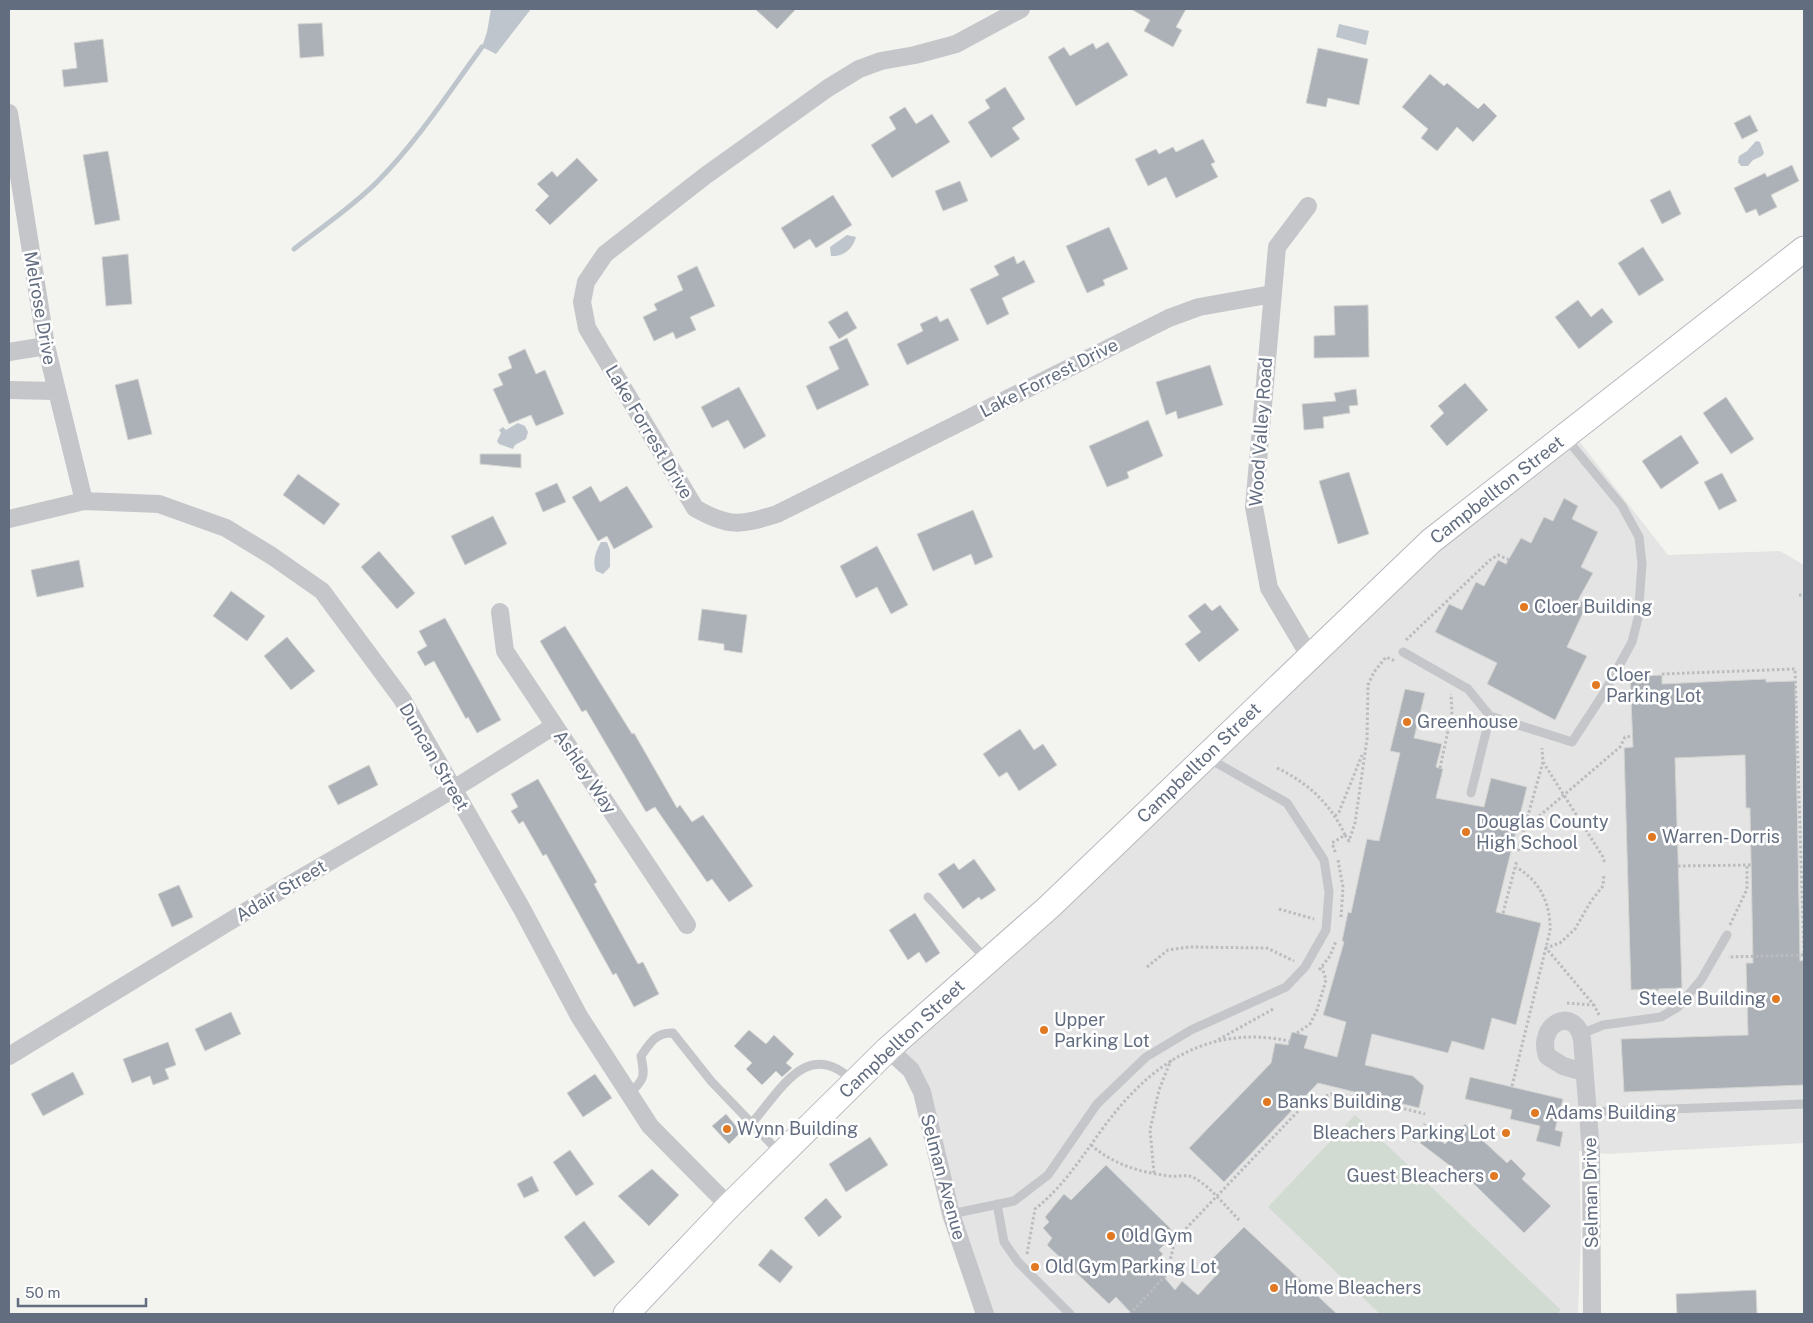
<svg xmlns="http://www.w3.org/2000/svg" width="1813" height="1323" viewBox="0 0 1813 1323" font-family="'Public Sans',sans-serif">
	<rect width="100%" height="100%" fill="#f3f4ef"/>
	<path fill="#e3e4e3" d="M1571,431L1668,555L1780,551L1804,565V1143L1607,1154L1579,1151L1581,1234L1578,1314H985L922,1092L888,1049L1310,657Z"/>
	<path fill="#d2dbd1" d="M1355,1115L1561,1310L1557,1314H1380L1268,1207Z"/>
	<path fill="#bec5cc" d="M491,9H531L496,54L482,47L487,32Z
		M1339,24L1369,31L1366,45L1336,37Z
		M1756,141L1760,142L1764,153L1762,156L1753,160L1748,166H1741L1738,162L1739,156L1747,151Z
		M847,235L856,237C853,249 843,257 831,256L830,247Z
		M518,423L525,426L528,432L526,439L515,445L513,449L499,444L497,441L501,433L499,430L503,427L506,430Z
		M601,542H607L610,550V567L603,574L596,571C592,561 596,551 601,542Z"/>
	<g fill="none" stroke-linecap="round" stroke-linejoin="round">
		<path stroke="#bec5cc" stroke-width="5" d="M294,249C322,227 352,207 377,182C417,142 449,92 482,47"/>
	</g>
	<path fill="#acb1b7" stroke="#d4d5d2" d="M755,9H796L777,29Z
		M1131,9H1186L1176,27L1182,30L1173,47L1144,31L1150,20Z
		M322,23L324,56L300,58L298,24Z
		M103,39L108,82L64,87L62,70L77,68L74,43Z
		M1108,42L1128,75L1076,106L1048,57L1064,47L1070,56L1093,43L1096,49Z
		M1318,48L1368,59L1359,105L1328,98L1326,107L1306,103Z
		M1430,74L1444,86L1447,83L1478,109L1484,103L1497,116L1473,142L1457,127L1437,151L1421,138L1428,129L1402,107Z
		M1005,87L1025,119L1012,128L1020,139L991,158L968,122L990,108L985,100Z
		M905,107L916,124L932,114L950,142L892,178L871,145L896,129L889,117Z
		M1750,115L1758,131L1742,139L1734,123Z
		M1203,139L1215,162L1211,164L1218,177L1176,198L1166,177L1148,186L1135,159L1156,149L1159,154L1173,147L1176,152Z
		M108,151L120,220L95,225L83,155Z
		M577,158L598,180L550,225L535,210L549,196L537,184L552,171L557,177Z
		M1792,165L1799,181L1771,195L1777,207L1759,216L1756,209L1746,213L1734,188L1765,173L1767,177Z
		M960,181L968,201L943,211L935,191Z
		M1670,190L1681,214L1662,224L1650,200Z
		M833,195L852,225L816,248L810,239L794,249L781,228Z
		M1109,227L1128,269L1103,280L1105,285L1087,293L1066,246Z
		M1643,247L1664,280L1639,296L1618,263Z
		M128,254L132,304L106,306L102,257Z
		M1014,256L1017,264L1024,260L1035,282L1002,298L1009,314L987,325L970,289L999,275L994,266Z
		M697,266L715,306L690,317L696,330L676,339L673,332L654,341L643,317L657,310L654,304L683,290L677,276Z
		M1578,300L1591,317L1602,308L1613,322L1579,349L1555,317Z
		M1368,305L1369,357L1314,358V336L1335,335L1334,306Z
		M847,311L857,328L839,339L828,322Z
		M937,316L940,322L948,318L959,340L907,365L897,344L923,331L920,324Z
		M847,338L869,385L817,410L806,386L839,369L829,347Z
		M525,349L536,374L545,370L564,414L536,426L531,415L509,424L493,389L503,385L498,374L512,368L508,357Z
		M1210,365L1223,405L1178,419L1176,411L1166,415L1156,382Z
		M138,379L152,434L128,440L115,385Z
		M1465,383L1488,410L1447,446L1430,426L1444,413L1438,406Z
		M739,387L766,436L744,449L728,420L712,428L701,407Z
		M1356,389L1358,405L1349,406L1350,413L1323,417L1324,428L1304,430L1302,404L1336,401L1334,393Z
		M1726,397L1754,439L1731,454L1703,413Z
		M1148,420L1163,456L1127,472L1129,478L1107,487L1089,446Z
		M1681,435L1699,463L1661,489L1642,461Z
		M480,454H521V468L480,464Z
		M1349,472L1369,534L1338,544L1319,481Z
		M1722,473L1737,501L1719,510L1704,482Z
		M298,474L340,504L324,525L283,495Z
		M557,483L566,502L543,512L535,493Z
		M591,486L600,502L627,486L653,527L614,549L607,536L598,541L572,497Z
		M1564,498L1578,506L1572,519L1598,532L1581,567L1593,573L1578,600L1587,604L1567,647L1587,656L1555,720L1487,684L1497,663L1435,632L1449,604L1462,610L1476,582L1484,586L1498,560L1506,564L1521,538L1531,543L1544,517L1553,521Z
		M973,510L993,557L975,565L971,554L933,571L917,534Z
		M493,516L507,544L465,565L451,536Z
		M877,546L908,605L891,614L877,587L856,598L840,566Z
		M379,551L415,593L397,609L361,567Z
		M79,560L84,587L37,597L31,570Z
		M231,591L265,616L247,641L213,616Z
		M1205,603L1212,611L1220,605L1239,630L1199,662L1185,644L1201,632L1188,616Z
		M702,609L747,615L742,653L724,650V644L698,640Z
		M445,618L501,720L477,733L468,717L466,719L434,661L425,666L417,652L427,646L419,631Z
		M565,626L632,734L634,733L677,808L680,805L692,822L703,815L753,886L729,902L712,879L707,882L655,807L646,812L586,710L582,712L540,641Z
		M287,637L315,671L291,690L264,656Z
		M1662,675V684L1766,679V682L1795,681L1800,961L1804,960V1085L1624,1092L1621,1039L1748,1035L1746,963H1753L1750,808H1746L1745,755L1675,758L1682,988L1631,990L1624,748L1633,747L1630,677Z
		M1405,689L1425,693L1414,738L1442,744L1436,767L1443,769L1436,798L1484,807L1491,778L1527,787L1496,912L1541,923L1516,1025L1492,1018L1484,1050L1452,1041L1448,1053L1372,1034L1365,1065L1413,1076L1424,1086L1419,1108L1318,1083L1224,1182L1189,1148L1271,1063L1275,1043L1288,1045L1292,1032L1308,1036L1304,1048L1337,1057L1346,1022L1323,1015L1344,942L1342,941L1348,912L1351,913L1367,839L1379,841L1400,753L1390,751Z
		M1020,729L1034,750L1043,744L1057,765L1019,791L1007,772L999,777L983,754Z
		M369,765L378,785L338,805L328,786Z
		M538,779L597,882L594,884L638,964L643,962L659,994L634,1007L616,973L613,975L546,854L543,856L523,821L519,824L511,811L518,807L511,794Z
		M974,859L996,890L981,900L979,897L963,909L938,874L954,863L959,870Z
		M179,885L193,917L172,927L158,894Z
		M915,913L940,953L926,963L919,952L908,960L889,930Z
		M231,1012L241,1034L205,1051L195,1029Z
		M749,1030L766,1044L774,1035L794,1054L786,1063L792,1068L782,1077L776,1071L762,1085L746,1069L752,1063L734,1046Z
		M168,1042L176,1065L165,1069L169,1079L153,1085L150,1076L132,1083L123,1059Z
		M73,1072L84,1094L43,1116L31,1094Z
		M595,1074L612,1098L583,1117L567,1093Z
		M1470,1077L1563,1099L1555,1130L1563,1132L1560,1147L1536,1141L1540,1126L1510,1119L1512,1110L1465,1099Z
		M726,1114L741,1132L729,1144L712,1126Z
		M1465,1124L1507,1163L1511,1159L1526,1174L1522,1179L1551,1206L1524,1233L1474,1184L1420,1143L1427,1130L1445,1144Z
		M870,1137L888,1165L846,1192L829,1164Z
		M570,1150L594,1184L576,1196L553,1162Z
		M1106,1165L1175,1233L1159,1250L1163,1254L1154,1265L1175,1290L1182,1281L1198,1295L1220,1271L1210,1261L1244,1227L1337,1314H1132L1116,1297L1109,1304L1047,1245L1052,1238L1043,1228L1049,1222L1045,1217L1064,1194L1071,1200Z
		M652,1169L679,1195L649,1226L618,1196Z
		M532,1176L539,1191L524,1198L517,1184Z
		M826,1198L842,1217L819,1237L804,1218Z
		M584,1221L615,1262L594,1277L564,1237Z
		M771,1249L793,1267L780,1283L758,1265Z
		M1756,1290L1757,1314H1677L1676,1294Z"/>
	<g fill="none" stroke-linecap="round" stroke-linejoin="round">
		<g stroke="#b6b9be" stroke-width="27">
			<path id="secondary" d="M626,1314L729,1206L888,1049L1049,907L1431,541L1804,249"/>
		</g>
		<path stroke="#bbbcbf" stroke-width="3" stroke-dasharray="2.5 2.5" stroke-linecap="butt" d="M1799,595H1804
			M1406,640L1490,560L1498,555L1509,560
			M1662,674L1795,669L1804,955L1728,957
			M1543,762L1603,857L1605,864
			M1277,768C1307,782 1331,804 1345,835L1332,843L1336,854
			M1440,768L1452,712L1451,694
			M1335,816L1339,812L1362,755
			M1524,829L1620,747L1625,737L1633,736
			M1345,835L1349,841L1355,823L1367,739L1368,685L1374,672L1386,657L1395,661
			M1518,851L1543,762L1542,748
			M1338,860L1343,887L1341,918
			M1678,866L1751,865
			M1279,909L1314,919
			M1503,913L1517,860
			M1730,925L1747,889V865
			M1147,967L1168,950L1189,947L1267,948L1294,961
			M1319,970L1330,956L1336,941
			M1657,988V1005
			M1567,1003L1593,1005
			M1599,1015L1594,1005L1546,948L1560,943L1575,929L1591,901L1603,886L1604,874
			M1297,1033L1310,1024L1317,1010L1326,980L1322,967
			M1214,1042L1275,1008
			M1512,1086L1550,931C1551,904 1540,881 1516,867
			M1414,1142L1425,1124
			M1091,1145C1114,1165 1140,1172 1169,1176C1176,1177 1183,1175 1189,1176C1204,1179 1228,1209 1239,1220
			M1154,1173L1150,1130L1159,1090L1171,1060
			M1027,1254L1035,1209C1064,1186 1081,1158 1103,1128C1150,1064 1207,1024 1289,1041
			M1130,1314L1167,1274L1175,1240L1305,1104L1331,1094L1362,1098L1425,1114"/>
		<path stroke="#c4c6ca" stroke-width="9" d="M1403,652L1468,689L1490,716L1572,742L1604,693L1632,642L1638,618L1642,564L1639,537L1622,506L1565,437
			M1471,793L1490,716
			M928,897L986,959
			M1581,1034L1603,1025L1661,1017L1678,1007L1701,980L1727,935
			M629,1094C645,1079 645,1077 641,1056C650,1043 656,1032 673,1033L711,1081L781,1154
			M1588,1112L1804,1104
			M751,1124C780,1092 807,1035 854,1082
			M997,1204L1004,1242L1018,1262L1070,1314
			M951,1214L1014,1201L1048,1175L1097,1104L1146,1057L1191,1030L1286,987L1305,967L1326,930L1329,892L1324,860L1287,803L1208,758"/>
		<path stroke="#c4c6ca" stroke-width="18" d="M1021,9L956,44L915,55L881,61L859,69L828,88L705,176L605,254L586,282L582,302L587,328L695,508C729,528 741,525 777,514L1169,318L1199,307L1272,294
			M9,113L46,346L84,501
			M1308,206L1277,247L1254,507L1269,588L1310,657
			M9,352L46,346
			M9,390L55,391
			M9,519L84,501L159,504L226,528L272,556L322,591L402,699L522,909L579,1016L650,1126L729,1206
			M500,612L505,651L687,925
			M888,1049L911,1070L922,1092L951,1214L985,1314
			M9,1056L286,887L452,790L554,726
			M1584,1072L1563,1066L1547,1056C1536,1023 1575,1005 1582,1039L1591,1152L1592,1314"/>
		<use href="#secondary" stroke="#fff" stroke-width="25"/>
	</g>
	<g fill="#e17822" stroke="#fff" stroke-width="2">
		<circle cx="1524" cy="607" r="5"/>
		<circle cx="1596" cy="685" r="5"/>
		<circle cx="1407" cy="722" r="5"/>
		<circle cx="1466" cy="832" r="5"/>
		<circle cx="1652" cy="837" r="5"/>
		<circle cx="1776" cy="999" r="5"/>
		<circle cx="1044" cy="1030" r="5"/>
		<circle cx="1267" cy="1102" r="5"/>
		<circle cx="1535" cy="1113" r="5"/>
		<circle cx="727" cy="1129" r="5"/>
		<circle cx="1506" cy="1133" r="5"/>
		<circle cx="1494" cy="1176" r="5"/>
		<circle cx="1111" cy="1236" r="5"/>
		<circle cx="1035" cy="1267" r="5"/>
		<circle cx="1274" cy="1288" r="5"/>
	</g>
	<g text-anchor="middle" stroke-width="5" stroke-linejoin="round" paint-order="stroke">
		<g font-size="18" fill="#636d80" stroke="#fff">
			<text transform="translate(40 308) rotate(80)" y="6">Melrose Drive</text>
			<text transform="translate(1049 378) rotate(-27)" y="6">Lake Forrest Drive</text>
			<text transform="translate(649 432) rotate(59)" y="6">Lake Forrest Drive</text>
			<text transform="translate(1261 432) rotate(-86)" y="6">Wood Valley Road</text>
			<text transform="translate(1497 490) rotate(-38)" y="6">Campbellton Street</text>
			<text transform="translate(434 757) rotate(60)" y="6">Duncan Street</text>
			<text transform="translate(1199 763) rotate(-44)" y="6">Campbellton Street</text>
			<text transform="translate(585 772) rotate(56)" y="6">Ashley Way</text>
			<text transform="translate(281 891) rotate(-31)" y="6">Adair Street</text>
			<text transform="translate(902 1039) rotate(-43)" y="6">Campbellton Street</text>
			<text transform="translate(943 1177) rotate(75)" y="6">Selman Avenue</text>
			<text transform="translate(1591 1193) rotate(-91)" y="6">Selman Drive</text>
		</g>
		<g font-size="18" fill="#636d80" stroke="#fff" text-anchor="start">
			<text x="1534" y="613">Cloer Building</text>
			<text x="1606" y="681">Cloer<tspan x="1606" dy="21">Parking Lot</tspan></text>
			<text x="1417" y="728">Greenhouse</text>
			<text x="1476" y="828">Douglas County<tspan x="1476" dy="21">High School</tspan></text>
			<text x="1662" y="843">Warren-Dorris</text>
			<text x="1766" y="1005" text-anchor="end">Steele Building</text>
			<text x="1054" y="1026">Upper<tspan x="1054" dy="21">Parking Lot</tspan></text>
			<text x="1277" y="1108">Banks Building</text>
			<text x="1545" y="1119">Adams Building</text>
			<text x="737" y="1135">Wynn Building</text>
			<text x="1496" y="1139" text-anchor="end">Bleachers Parking Lot</text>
			<text x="1484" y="1182" text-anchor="end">Guest Bleachers</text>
			<text x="1121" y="1242">Old Gym</text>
			<text x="1045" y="1273">Old Gym Parking Lot</text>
			<text x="1284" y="1294">Home Bleachers</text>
		</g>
	</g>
	<rect width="1813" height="1323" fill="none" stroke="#636d80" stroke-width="20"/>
	<path d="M18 1298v8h128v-8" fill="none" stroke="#636d80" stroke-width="2.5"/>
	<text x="25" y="1298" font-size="15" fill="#636d80" stroke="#ffffff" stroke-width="4" paint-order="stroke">50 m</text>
</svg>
